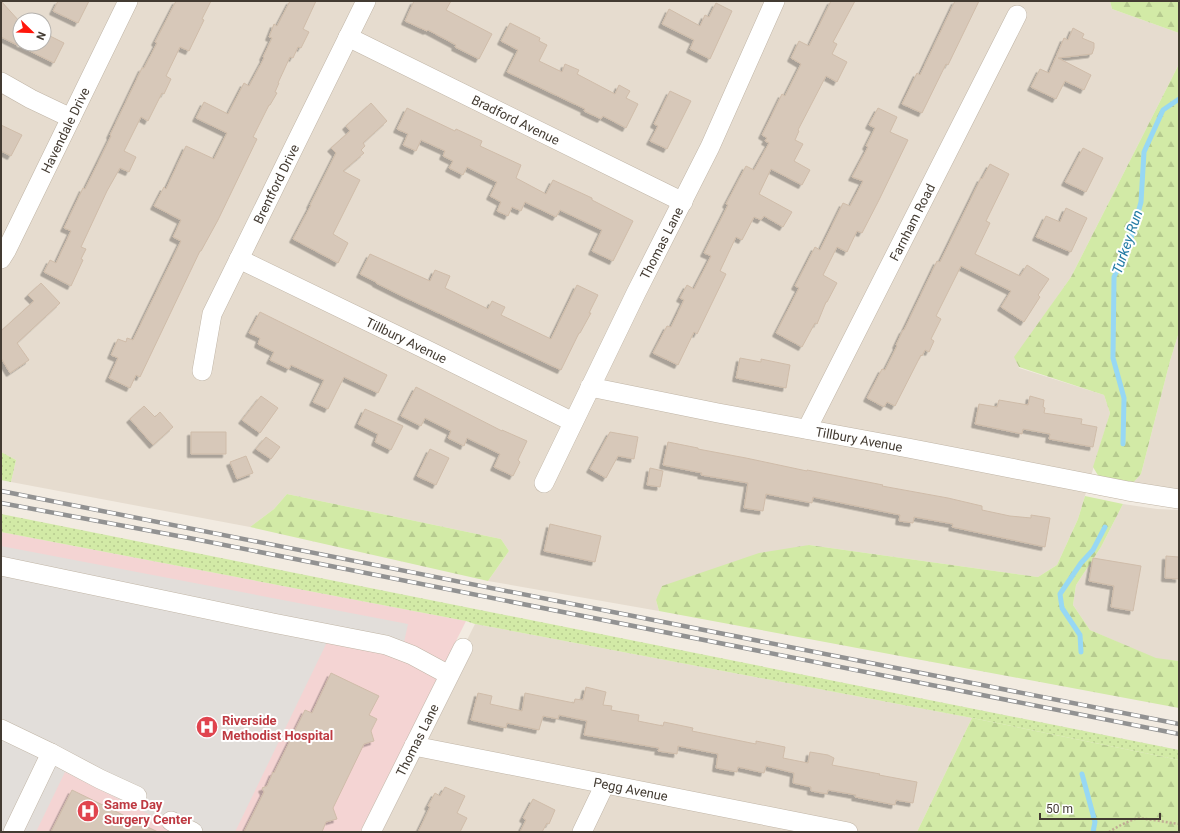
<svg xmlns="http://www.w3.org/2000/svg" width="1180" height="833" viewBox="0 0 1180 833" font-family="Roboto,sans-serif">
	<defs>
		<pattern id="grass-dots" width="8" height="8" patternUnits="userSpaceOnUse"><rect width="8" height="8" fill="#d2eaa6"/><path d="M2 2h.1M6 6h.1" fill="none" stroke="#b6ca8f" stroke-width="1.8" stroke-linecap="round"/></pattern>
		<pattern id="forest-firs" width="22" height="20" patternUnits="userSpaceOnUse"><rect width="22" height="20" fill="#d2eaa6"/><path d="M5 1l3.5 6h-7zM16 11l3.5 6h-7z" fill="#b6ca8f"/></pattern>
		<filter id="shadow"><feDropShadow dx="-3.5" dy="3.5" stdDeviation="0" flood-color="#0004"/></filter>
	</defs>
	<rect width="100%" height="100%" fill="#f2ebe1"/>
	<path fill="#e6dccf" fill-rule="evenodd" d="M1,1H1110L1112,9L1179,33V64L1071,277L1015,357L1019,368L1104,395L1110,413L1078,519L1057,565L1038,577L809,545L656,600L659,611L488,581L509,551L501,539L287,494L274,509L250,527L11,482L16,460L1,452ZM20,20H44V44H20Z
		M1179,332V491L1131,485L1141,474L1170,361Z
		M1123,504L1157,509L1179,510V661L1156,659L1090,630L1073,605L1076,585L1101,547Z
		M475,624L972,718L917,832H371Z"/>
	<path fill="#f4d4d3" d="M1,532L466,621L360,832H1Z"/>
	<path fill="url(#grass-dots)" d="M1,452L16,460L11,482L1,480Z
		M1,514L1179,750V760L972,718L475,624L466,621L1,532Z"/>
	<path fill="url(#forest-firs)" d="M1110,1H1179V33L1112,9Z
		M1179,64V332L1170,361L1141,474L1131,485L1099,477L1093,467L1110,413L1104,395L1019,367L1014,357L1071,277Z
		M287,494L501,539L509,551L488,581L250,527L274,509Z
		M1085,496L1123,504L1101,547L1076,585L1073,605L1090,630L1156,658L1179,661V708L659,611L656,600L662,586L759,553L809,545L1038,577L1057,565L1078,519Z
		M972,718L1179,760V832H917Z"/>
	<path fill="#e2deda" d="M1,546L408,624L401,656L328,640L235,832H184L65,772L36,832H1Z"/>
	<g fill="none" stroke-linecap="round" stroke-linejoin="round">
		<path stroke="#97d8f4" stroke-width="5" d="M1123,444L1124,398L1113,358L1114,277L1129,246L1141,202L1144,152L1163,110L1179,99
			M1081,652L1080,635L1062,608L1060,594L1081,563L1093,550L1105,527
			M1082,774L1095,822L1093,832"/>
	</g>
	<path fill="#d7c8b9" stroke="#cfbca9" filter="url(#shadow)" d="M1,1L20,22V44H44V33L64,43L54,63L1,37Z
		M58,1H89L78,23L53,11Z
		M176,1H211L202,19L204,20L189,51L180,47L166,76L171,79L164,94L162,93L148,121L141,117L124,151L136,157L129,172L120,168L107,191L81,247L86,249L81,259L83,260L71,286L44,272L50,260L56,263L71,231L64,228L83,188L85,189L111,136L110,135L142,68H144L157,43L155,42Z
		M290,1H316L303,29L309,32L301,48L298,47L293,58L290,57L278,83H279L275,92L277,93L270,105H269L253,137L257,139L218,220L201,251H200L140,377L136,375L130,388L109,378L118,358L111,355L118,339L126,342L127,338L133,340L181,241L173,237L181,220L154,206L164,187L166,189L186,146L214,159L227,133L196,118L204,102L228,114L244,83L249,86L264,58L263,57L272,38L269,37L274,24L277,26Z
		M414,1H451L446,10L492,34L479,59L455,47L456,45L428,30L427,31L405,21Z
		M831,1H855L833,42L837,44L832,54L847,62L837,82L826,76L798,130L799,131L795,140L803,144L794,161L810,170L802,185L771,169L759,194L792,212L783,227L764,216L761,220L754,217L742,240L736,237L720,271L726,274L697,334L694,332L678,365L653,353L667,326L671,327L684,300L680,298L687,285L694,289L711,256L704,253L728,205L726,204L746,166L754,170L769,143L765,141L767,138L762,135L782,94L785,96L801,64L791,58L799,41L809,46Z
		M955,1H979L948,65L946,64L922,113L902,104L917,73L920,75Z
		M716,3L732,11L710,59L690,49L694,40L662,24L669,9L700,26L705,15L709,17Z
		M510,23L540,38L539,41L547,45L539,61L562,72L565,64L579,70L577,74L615,94L619,85L630,91L626,98L638,104L626,128L603,116L601,119L584,111L585,109L507,72L518,50L501,41Z
		M1073,28L1084,34L1082,38L1094,43V48L1092,54L1058,58L1091,75L1084,90L1065,81L1056,99L1031,87L1040,69L1049,73L1064,38L1068,40Z
		M670,91L691,101L667,149L650,141L658,126L654,124Z
		M371,103L387,121L363,143L365,146L361,150L364,153L343,171L360,180L333,234L348,243L338,263L293,239L311,205H310L336,153L331,148L350,131L346,126Z
		M407,108L455,131L456,129L482,141L480,146L521,165L516,178L546,194L553,180L592,198V200L633,221L613,261L592,251L602,230L560,210L556,217L525,202L521,211L512,207L508,216L497,211L501,202L490,196L497,182L467,167L463,175L449,168L453,161L443,156L445,151L421,140L416,151L403,145L408,134L397,129Z
		M878,108L897,117L890,132L908,140L879,200L862,233L857,231L847,252L837,247L823,275L837,283L827,302H826L817,324L815,323L802,347L776,333L799,288L795,286L815,247L820,250L843,203L850,206L863,181L852,177L868,147L866,146L875,128L869,125Z
		M1,125L22,135L11,156L1,151Z
		M1083,148L1103,158L1086,192L1065,182Z
		M990,164L1009,174L986,221L990,223L975,254L1020,276L1027,265L1049,279L1038,295L1040,297L1024,322L1001,307L1011,291L961,266L936,316L941,319L931,339L934,341L929,352L925,350L922,356L921,355L895,406L887,402L884,407L867,398L882,369L885,370L897,346L896,345L903,330H904L937,261L940,262L981,178L982,179Z
		M1066,208L1087,218L1071,252L1036,237L1046,216L1060,222Z
		M370,254L430,281L435,270L450,276L445,288L488,309L492,301L505,307L501,315L551,339L577,285L598,295L589,313H591L580,333H579L561,370L404,297L376,283V282L360,274Z
		M41,283L60,303L17,343L29,360L10,373L1,358V331L34,301L28,295Z
		M260,312L387,375L378,393L344,377L328,409L313,402L324,380L291,365L289,369L270,360L274,352L258,344L260,338L249,333Z
		M740,358L761,362V359L790,365L786,388L736,378Z
		M416,387L502,431V430L527,441L518,460L520,462L513,476L494,467L500,454L467,438L464,446L448,438L451,431L425,418L421,426L401,416Z
		M261,396L278,408L260,433L242,420Z
		M1030,396L1044,400L1043,407L1045,408L1044,413L1082,419L1081,424L1097,427L1093,447L1049,439L1050,434L1023,429L1022,434L975,424L979,404L997,407L999,400L1028,405Z
		M144,406L155,417L160,412L173,427L153,445L130,419Z
		M365,409L403,426L391,450L375,442L378,434L358,424Z
		M191,432H226V454H191Z
		M610,432L638,437L634,459L618,456L606,478L590,469Z
		M266,437L280,447L271,459L256,449Z
		M668,442L698,448V449L746,458L807,471V470L883,485L882,486L948,498L982,506V510L1010,516L1031,518V515L1050,518L1045,547L952,527L953,524L914,517L913,523L899,521L900,515L813,497L812,503L766,494L763,511L744,508L748,483L701,475L702,473L663,465Z
		M430,449L449,458L436,485L417,476Z
		M246,456L253,473L237,479L230,462Z
		M650,468L663,471L660,487L647,485Z
		M550,524L601,536L595,562L544,551Z
		M1166,556L1179,557V579L1165,578Z
		M1093,558L1141,566L1133,611L1111,607L1114,586L1089,581Z
		M331,673L379,696L369,715L377,719L371,731L374,741L364,744L333,808L337,819L326,822L322,832H244L264,792L262,788L267,786L273,772L274,773L305,710L312,713Z
		M586,687L606,692L603,705L612,706L611,710L639,715L638,721L663,726L664,722L693,728L692,731L756,744V741L785,747L783,758L808,763L810,752L828,755L834,758L832,765L880,774L879,775L917,782L913,803L896,800L895,805L855,797L856,795L828,790L827,794L811,791V787L793,783L794,773L766,766L764,773L738,767L737,772L716,768L718,754L678,746L677,754L658,751L659,748L584,735L587,721L559,715L558,719L543,716L539,730L507,723L506,728L471,720L478,693L492,696L490,704L522,711L525,693L574,703L575,699L583,700Z
		M445,787L465,796L457,813L467,818L460,832H418L430,807L428,806L435,793L440,796Z
		M72,790L158,832H51Z
		M533,799L555,810L549,824L547,823L542,832H520L526,820L523,818Z"/>
	<g fill="none" stroke-linecap="round" stroke-linejoin="round">
		<g stroke="#c0b5a6" stroke-width="20">
			<g id="minor">
				<path id="s1" d="M348,37L683,202"/>
				<path d="M1,82L31,99L71,118"/>
				<path id="s2" d="M1,259L6,251L128,1"/>
				<path id="s3" d="M239,259L425,349L573,422"/>
				<path id="s4" d="M202,371L212,314L294,147L366,1"/>
				<path id="s5" d="M590,387L718,413L908,448L1128,491L1179,499"/>
				<path id="s6" d="M807,429L1017,15"/>
				<path id="s7" d="M544,483L636,293L710,147L775,1"/>
				<path d="M1,566L273,623L386,645L412,655L449,675"/>
				<path d="M1,729L51,753"/>
				<path id="s8" d="M414,746L848,832"/>
				<path d="M171,821L193,832"/>
				<path d="M13,832L51,753L100,779L137,796"/>
				<path id="s9" d="M371,832L463,648"/>
				<path d="M582,832L605,784"/>
			</g>
		</g>
		<path stroke="#c0ac94" stroke-width="2.5" stroke-dasharray="2 2" stroke-linecap="butt" d="M1109,832C1117,827 1126,822 1135,819C1144,817 1168,823 1179,824"/>
		<use href="#minor" stroke="#fff" stroke-width="19"/>
		<g stroke="#929292" stroke-width="4.5">
			<path id="rail" d="M1,491L1179,724
				M1,503L189,538L1179,734"/>
		</g>
		<use href="#rail" stroke="#fff" stroke-width="3" stroke-dasharray="9" stroke-linecap="butt"/>
	</g>
	<defs>
		<g id="hospital-disc" transform="scale(1.15)"><circle r="9.5" fill="#e0444e" stroke="#fff"/><path d="M-5-5h3v3.5h4V-5h3V5h-3V1.5h-4V5h-3Z" fill="#fff"/></g>
	</defs>
	<g fill-rule="evenodd">
		<use href="#hospital-disc" x="207" y="727"/>
		<use href="#hospital-disc" x="88" y="811"/>
	</g>
	<g text-anchor="middle" stroke-width="4" stroke-linejoin="round" paint-order="stroke">
		<g font-size="13" fill="#433b32" stroke="#fff">
			<text dy="5" stroke="none"><textPath href="#s1" startOffset="187">Bradford Avenue</textPath></text>
			<text dy="5" stroke="none"><textPath href="#s2" startOffset="144">Havendale Drive</textPath></text>
			<text dy="5" stroke="none"><textPath href="#s4" startOffset="203">Brentford Drive</textPath></text>
			<text dy="5" stroke="none"><textPath href="#s6" startOffset="232">Farnham Road</textPath></text>
			<text dy="5" stroke="none"><textPath href="#s7" startOffset="267">Thomas Lane</textPath></text>
			<text dy="5" stroke="none"><textPath href="#s3" startOffset="186">Tillbury Avenue</textPath></text>
			<text dy="5" stroke="none"><textPath href="#s5" startOffset="274">Tillbury Avenue</textPath></text>
			<text dy="5" stroke="none"><textPath href="#s9" startOffset="103">Thomas Lane</textPath></text>
			<text dy="5" stroke="none"><textPath href="#s8" startOffset="221">Pegg Avenue</textPath></text>
		</g>
		<g font-size="13" font-weight="bold" fill="#be3a42" stroke="#fff" text-anchor="start">
			<text x="222" y="725">Riverside<tspan x="222" dy="15">Methodist Hospital</tspan></text>
			<text x="104" y="809">Same Day<tspan x="104" dy="15">Surgery Center</tspan></text>
		</g>
		<g font-size="14" font-style="italic" fill="#237ba5" stroke="#fff">
			<text transform="translate(1127 242) rotate(-71)" y="5">Turkey Run</text>
		</g>
	</g>
	<rect width="1180" height="833" fill="none" stroke="#433b32" stroke-width="4"/>
	<g transform="translate(32 32) rotate(113)"><circle r="19" fill="#ffffff" stroke="#b4b1ad"/>
	<path d="M0-3L7 15L0 10L-7 15Z" fill="#ff160b"/>
	<text y="-6" font-size="11" font-weight="bold" text-anchor="middle" fill="#433b32">N</text>
	</g>
	<path d="M1040 813v6h120v-6" fill="none" stroke="#433b32" stroke-width="2"/>
	<text x="1046" y="813" font-size="12" fill="#433b32" stroke="#ffffff" stroke-width="3" paint-order="stroke">50 m</text>
</svg>
